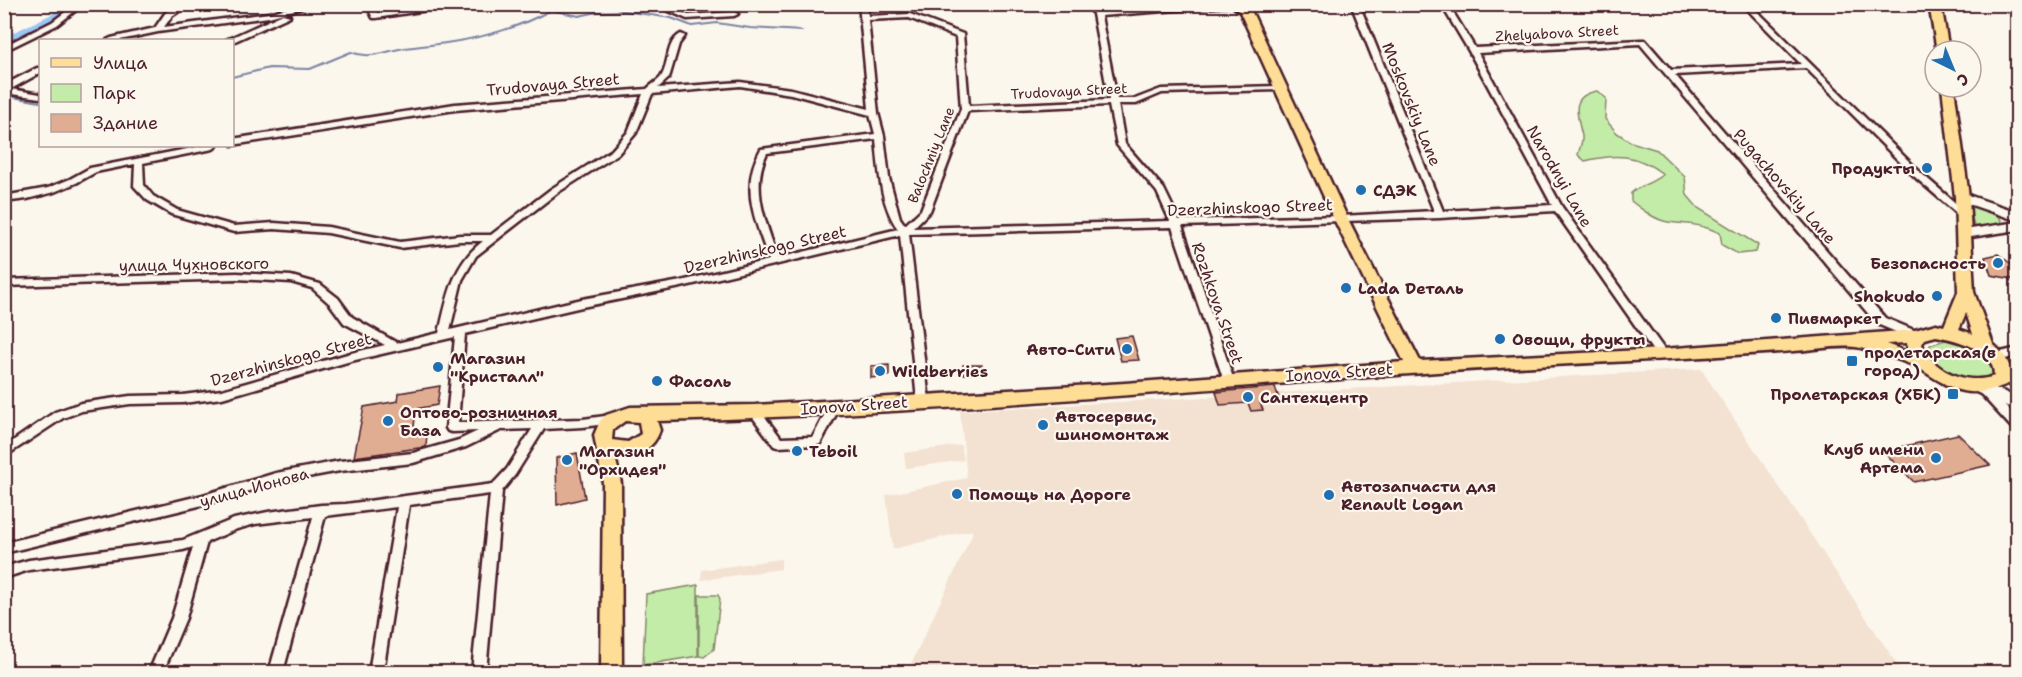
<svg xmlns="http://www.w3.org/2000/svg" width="2022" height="677" viewBox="0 0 2022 677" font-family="'Shantell Sans',sans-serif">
	<rect width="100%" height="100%" fill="#fbf7ec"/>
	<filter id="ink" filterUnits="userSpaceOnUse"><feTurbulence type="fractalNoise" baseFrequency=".0167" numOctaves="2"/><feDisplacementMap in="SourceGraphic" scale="12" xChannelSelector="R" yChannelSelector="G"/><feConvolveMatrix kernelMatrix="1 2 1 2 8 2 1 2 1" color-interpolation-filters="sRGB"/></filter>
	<g filter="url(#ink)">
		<path fill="#f3e1d1" d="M1701,369L1902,672H904L911,664L972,535V530L893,549L886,495L967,478L960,411Z
			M961,445L964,460L906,468L904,453Z
			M781,559V569L701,580L702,570Z"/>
		<path fill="#c3eca8" stroke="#86866a" stroke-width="1.5" d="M1597,91L1606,98L1605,119L1617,133L1631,142L1657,150L1685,177L1687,195L1698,208L1758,245L1756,252L1738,254L1722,245L1720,233C1698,223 1690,225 1668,222C1655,220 1641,209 1631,201V193C1641,185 1655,182 1663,174C1637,154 1616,153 1585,161L1578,155C1579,149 1583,142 1582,136C1578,117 1568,96 1597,91Z
			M1969,205C1982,207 1993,209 2001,220L2000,224L1984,228L1974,226Z
			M1945,340C1964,342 1989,351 1994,372L1990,379C1984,380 1976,382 1970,381C1953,378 1924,365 1930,345Z
			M698,585V656L643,665L646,594Z
			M699,595H718L720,599L714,649L704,657L699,656Z"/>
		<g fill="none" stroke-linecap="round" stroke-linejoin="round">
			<path stroke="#7b84a4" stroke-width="2" d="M232,77L269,68L310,69L351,52C370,60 385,51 405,48C418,46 432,45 446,43C482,38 520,27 551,10L579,16L597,12L624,11L671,18L692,26L717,23L750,28L802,31
				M7,96L40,102"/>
			<path fill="#9bc7f5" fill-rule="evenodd" d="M61,4H76L62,20L4,47V37L52,14Z"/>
		</g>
		<path fill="#e0ad93" stroke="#4a1f2b" stroke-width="1.5" d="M1998,254L2018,269V280L1991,275L1985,257Z
			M1132,336L1139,360L1121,361L1115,338Z
			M889,365V376L871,378V366Z
			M963,365H982L983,373L963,374Z
			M440,386L437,405L416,409L413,436L427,433L426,447L354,457L364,407L398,401L399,393Z
			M1275,387L1280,401L1260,403L1263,410L1251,411L1248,403L1220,405L1216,392Z
			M1958,434L1990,465L1914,482L1883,451Z
			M577,453L585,498L557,505L556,458Z"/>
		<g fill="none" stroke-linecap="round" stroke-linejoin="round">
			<g stroke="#4a1f2b" stroke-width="5">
				<path id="street" d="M76,4H84L57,25L4,51V46L52,22Z
					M181,4H190L172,16L164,27L269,13L302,4H316L269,17L158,32L120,40H107L111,38L155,28L166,12Z
					M366,4H373L378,13L443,4H466L376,18H373Z
					M653,4H664L688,15L734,12L738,14L734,16L687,19Z
					M859,4H867L868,16L910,14L963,34L969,106L1109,100L1093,14L1089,4H1097L1100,12L1192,4H1231L1228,6L1101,16L1117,99H1135L1161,89L1280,86L1284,88L1280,90L1162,93L1136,104H1118L1125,144L1164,189L1179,220L1341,216L1434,211L1351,4H1359L1443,211L1552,205L1469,51L1441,4H1448L1475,48L1642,40H1645L1671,70L1801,64L1742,4H1750L1922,174L1968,214L1966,216H1960L1916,178L1806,68L1675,75L1885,318L1921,333L1922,336L1921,339H1913L1877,324L1640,44L1478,53L1562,207L1666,352L1667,355L1666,358H1658L1555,211L1440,218L1182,226L1234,381L1233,384H1225L1224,381L1172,227L909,234L929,400L927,403H919L917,400L900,235L681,287L582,307L465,334L458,423L538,420L542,419L546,420L583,419L612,415L616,416L618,419L616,422L612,423L583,427L544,429L515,475L502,491L486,672H472L490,494L409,505L383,672H369L397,507L325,516L283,672H269L313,517L255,524L237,529L207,542L186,618L163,672H149L172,618L193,547L183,550L29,570L4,578V567L29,560L183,540L234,519L268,512L321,505L346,504L493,484L507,469L532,429L501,430L466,447L413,463L340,471L276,483L203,505L4,553V543L203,495L276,473L340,461L413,453L459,440L478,431L452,432L448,431L446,428L455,337L351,361L222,398L183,403L130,404L82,411L63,418L4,457V447L55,412L81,403L130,396L183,395L222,390L351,353L385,345L344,323L330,304L312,288L291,282L237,279L4,286V280L237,273L291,276L320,284L338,298L352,317L397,343L439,333C448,297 452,265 483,241H460L400,248L328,233L274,229L234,232L171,214L147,200L134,186L135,164L96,172L76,183L54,192L27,199L4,202V196L48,188L70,179L90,168L202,146H217L213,149L143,163L144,185L153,196L177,210L234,226L274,223L328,227L400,242L460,235H491L551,189L612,150L628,132L643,94L455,110L232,145V139L455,104L647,89C651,85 658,81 661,77C670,63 665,43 681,34L685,36L679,44L669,78L658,88L740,82L791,89L869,109ZM909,18L956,37L961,109L921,210L905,225L900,218L889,178L884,136L878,113L868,20ZM740,86L791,94L870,115L875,134L761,149C739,187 756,222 769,260L681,281L582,299L450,330L462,280L476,256L557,193L618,154L636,133L652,94ZM1109,105L1117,145L1157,192L1170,221L913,228L930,211L968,111ZM876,139C879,170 880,204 898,229L778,258C766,223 750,188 767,153Z
					M283,14L290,16L233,42L226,40Z
					M37,68H40V73L11,89L40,94V98L4,93V85Z
					M2018,348V356L1996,361L1991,357L1992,354Z
					M1984,386L1988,387L2018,419V431L2014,430L1980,393L1979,390L1980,387Z
					M834,403L838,404L840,407L820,444L816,445L778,447L774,446L749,412L751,409H759L781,438L813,437L830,404Z"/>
			</g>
			<g stroke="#4a1f2b" stroke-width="5">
				<path id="secondary" d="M1962,193L2018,212V221L1957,200L1955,197L1957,194Z
					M2018,222V230L1964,238L1957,234L1964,230Z
					M2004,366L2018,374V389L2012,387L1996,372L1999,368Z
					M1982,382L2018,398V411L1976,392L1974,388L1976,384Z"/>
			</g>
			<g stroke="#4a1f2b" stroke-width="5">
				<path id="primary" d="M1230,4H1245L1251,10L1348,219L1420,361L1662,349L1915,330L1936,324L1944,326L1958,292L1955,197L1942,87H1954L1969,197L1974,292L1993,344L2004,355L2011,369L2008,384C1967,400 1955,391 1920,369C1912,363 1865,348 1855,347C1836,345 1813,350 1794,351C1666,361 1538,364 1410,374C1160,392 909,415 657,421L660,430C654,450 635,458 615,456L621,483L622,672H601L603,483L594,435L600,421L606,415L630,407L755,405L1125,383L1404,362L1334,219L1240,12ZM1966,313L1973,334L1959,329ZM1936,336C1957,340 1995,349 1994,376C1967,386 1932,371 1922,344L1925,339ZM1907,343L1908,352L1886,344ZM625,421L639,422L641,434L628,442L612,440L613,430Z
					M1929,4H1941L1949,51H1937Z"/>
			</g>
			<use href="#street" fill="#fbf7ec" fill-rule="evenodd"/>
			<use href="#secondary" fill="#fbf7ec" fill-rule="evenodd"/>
			<use href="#primary" fill="#fede96" fill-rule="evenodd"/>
		</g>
	</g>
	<g fill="#1f6fb2" stroke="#fbf7ec" stroke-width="2">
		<circle cx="1927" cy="168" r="6"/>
		<circle cx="1361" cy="190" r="6"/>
		<circle cx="1998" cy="263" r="6"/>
		<circle cx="1346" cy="288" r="6"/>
		<circle cx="1937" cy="296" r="6"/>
		<circle cx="1776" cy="318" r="6"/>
		<circle cx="1500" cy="339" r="6"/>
		<circle cx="1127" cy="349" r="6"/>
		<rect x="1846" y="355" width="12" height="12" rx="3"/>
		<circle cx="438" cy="367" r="6"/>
		<circle cx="880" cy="371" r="6"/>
		<circle cx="657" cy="381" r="6"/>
		<rect x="1947" y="388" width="12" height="12" rx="3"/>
		<circle cx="1248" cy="397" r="6"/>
		<circle cx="388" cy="421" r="6"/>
		<circle cx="1043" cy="425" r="6"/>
		<circle cx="797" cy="451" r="6"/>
		<circle cx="1936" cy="458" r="6"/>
		<circle cx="567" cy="460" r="6"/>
		<circle cx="957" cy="494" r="6"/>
		<circle cx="1329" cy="495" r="6"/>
	</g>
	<g text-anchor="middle" stroke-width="4.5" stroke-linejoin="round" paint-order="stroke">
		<g font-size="14" fill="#4a1f2b" stroke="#fbf7ec">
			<text transform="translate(1557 33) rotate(-3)" y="5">Zhelyabova Street</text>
			<text transform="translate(1069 91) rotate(-3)" y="5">Trudovaya Street</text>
			<text transform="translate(931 155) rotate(-68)" y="5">Balochniy Lane</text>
		</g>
		<g font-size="16" fill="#4a1f2b" stroke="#fbf7ec">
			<text transform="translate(553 84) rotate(-5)" y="6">Trudovaya Street</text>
			<text transform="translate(1412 104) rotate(68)" y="6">Moskovskiy Lane</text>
			<text transform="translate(1560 176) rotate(60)" y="6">Narodnyi Lane</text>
			<text transform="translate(1785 186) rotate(49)" y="6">Pugachovskiy Lane</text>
			<text transform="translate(1250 207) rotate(-2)" y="6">Dzerzhinskogo Street</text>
			<text transform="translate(765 249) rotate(-13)" y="6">Dzerzhinskogo Street</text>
			<text transform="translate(194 264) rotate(-1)" y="6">улица Чухновского</text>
			<text transform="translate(1218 303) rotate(71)" y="6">Rozhkova Street</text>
			<text transform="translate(291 359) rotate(-15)" y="6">Dzerzhinskogo Street</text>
			<text transform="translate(1339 372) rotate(-4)" y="6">Ionova Street</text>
			<text transform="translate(854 405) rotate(-4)" y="6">Ionova Street</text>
			<text transform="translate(254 487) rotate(-15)" y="6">улица Ионова</text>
		</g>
		<g font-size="16" font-weight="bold" fill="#4a1f2b" stroke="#fbf7ec" text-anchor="start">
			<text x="1915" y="174" text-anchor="end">Продукты</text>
			<text x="1373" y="196">СДЭК</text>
			<text x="1986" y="269" text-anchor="end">Безопасность</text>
			<text x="1358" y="294">Lada Dеталь</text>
			<text x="1925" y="302" text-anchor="end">Shokudo</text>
			<text x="1788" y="324">Пивмаркет</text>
			<text x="1512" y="345">Овощи, фрукты</text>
			<text x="1115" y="355" text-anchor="end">Авто-Сити</text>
			<text x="1864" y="358">пролетарская(в<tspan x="1864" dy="18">город)</tspan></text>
			<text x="450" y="364">Магазин<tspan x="450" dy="18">"Кристалл"</tspan></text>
			<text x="892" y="377">Wildberries</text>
			<text x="669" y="387">Фасоль</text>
			<text x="1941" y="400" text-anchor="end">Пролетарская (ХБК)</text>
			<text x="1260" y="403">Сантехцентр</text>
			<text x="400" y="418">Оптово-розничная<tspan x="400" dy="18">База</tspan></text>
			<text x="1055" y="422">Автосервис,<tspan x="1055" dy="18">шиномонтаж</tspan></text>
			<text x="1924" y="455" text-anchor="end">Клуб имени<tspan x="1924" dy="18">Артема</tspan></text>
			<text x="579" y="457">Магазин<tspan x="579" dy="18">"Орхидея"</tspan></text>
			<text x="809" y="457">Teboil</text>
			<text x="1341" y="492">Автозапчасти для<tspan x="1341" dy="18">Renault Logan</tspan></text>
			<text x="969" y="500">Помощь на Дороге</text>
		</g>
	</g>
	<rect width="2022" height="677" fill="none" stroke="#fbf7ec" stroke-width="24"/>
	<rect x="12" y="12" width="1998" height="653" fill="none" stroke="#4a1f2b" stroke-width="2" filter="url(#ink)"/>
	<rect x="39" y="39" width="195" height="108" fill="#fbf7ec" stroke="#b4a19f" stroke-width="1.5"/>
	<rect x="51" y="58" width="30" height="9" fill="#fede96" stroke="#b4a19f" stroke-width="1.5"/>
	<text x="93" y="69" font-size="18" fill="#4a1f2b">Улица</text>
	<rect x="51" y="84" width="30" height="18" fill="#c3eca8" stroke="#b4a19f" stroke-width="1.5"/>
	<text x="93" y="99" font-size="18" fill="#4a1f2b">Парк</text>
	<rect x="51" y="114" width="30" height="18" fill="#e0ad93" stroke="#b4a19f" stroke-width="1.5"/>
	<text x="93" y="129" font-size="18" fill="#4a1f2b">Здание</text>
	<g transform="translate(1953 69) rotate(137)"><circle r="28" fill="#fbf7ec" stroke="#b4a19f" stroke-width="1.5"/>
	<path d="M0-4.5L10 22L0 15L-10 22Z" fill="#1f6fb2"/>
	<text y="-9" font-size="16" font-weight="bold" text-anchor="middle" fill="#4a1f2b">С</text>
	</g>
</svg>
